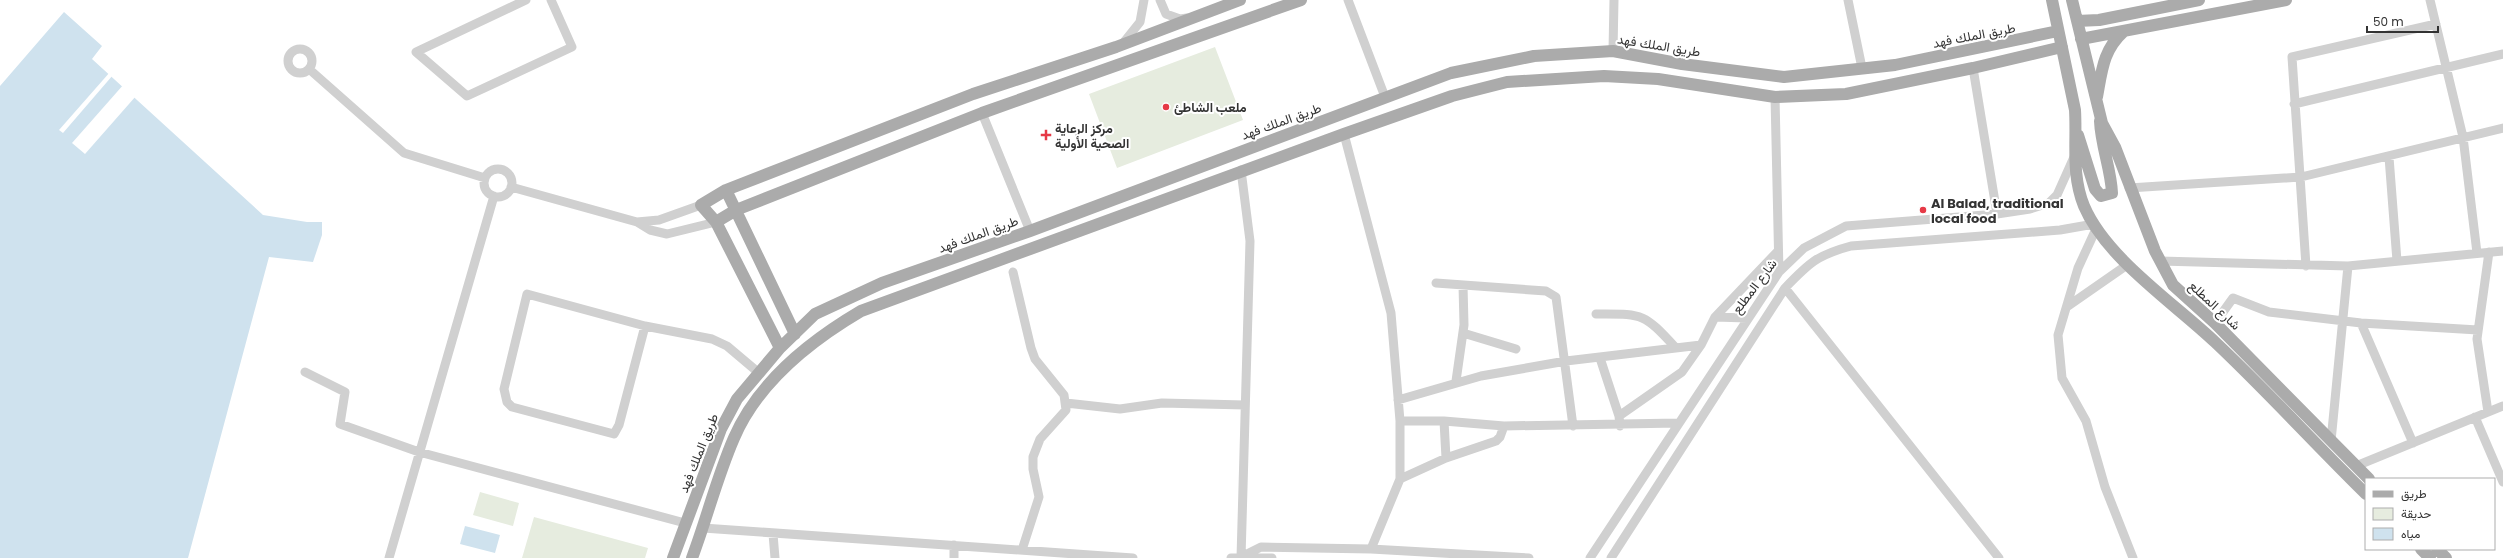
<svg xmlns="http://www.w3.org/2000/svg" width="2503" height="558" viewBox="0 0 2503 558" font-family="Poppins,Vazirmatn,sans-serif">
	<rect width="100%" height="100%" fill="#fff"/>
	<path fill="#e6ecdf" d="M1215,47L1243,120L1117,168L1089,94Z
		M480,492L519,503L513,526L473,515Z
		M534,517L648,548L645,558H522Z"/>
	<path fill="#cfe2ee" d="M64,12L102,46L92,59L263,215L307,222H322V235L313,262L269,257L188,558H0V86Z
		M465,526L500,535L495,553L460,544Z"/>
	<path fill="#fff" d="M110,72L113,75L63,133L59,130Z
		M124,84L136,96L85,154L72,143Z"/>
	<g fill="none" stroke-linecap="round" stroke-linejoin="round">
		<path stroke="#d0d0d0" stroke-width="9" d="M526,0L416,52L467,96L572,47L551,0
			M1160,0L1166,14L1180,19L1187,18
			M1348,0L1385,97
			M1848,0L1862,68
			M2430,0L2463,137L2477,253
			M1124,42L1140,22L1144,0
			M288 61a12 12 0 1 1 24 0a12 12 0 1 1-24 0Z
			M1613,51L1614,0
			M1973,68L1997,214
			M309,69L404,153L485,178
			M1775,97L1779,272
			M2294,104L2503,54
			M982,113L1030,231
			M1344,134L1391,313L1400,421V479L1371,549
			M2389,157L2397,261
			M484 183a14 14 0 1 1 28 0a14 14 0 1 1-28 0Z
			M511,187L637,222
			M2129,188L2301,177L2503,128
			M701,205L659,220L637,222L650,230L667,234L716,222
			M2096,229L2078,268L2058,335L2062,378L2086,421L2105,487L2133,558
			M2160,261L2348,266L2503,251
			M2306,266L2292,57L2436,24
			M1013,272L1031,348L1035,359L1064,395L1066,410L1040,439L1033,457V469L1039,497L1022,550
			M1436,283L1546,291L1556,297L1573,426
			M1785,288L1999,558
			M2068,306L2127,265
			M1596,314C1642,314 1643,312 1675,347
			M1715,317L1747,318
			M2215,323L2233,298L2269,312L2361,323L2478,330
			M2361,323L2413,443
			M645,326L619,425L614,434L512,407L507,402L504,389L527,294L645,326L712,339L727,346L759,373
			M1463,333L1516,349
			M1600,358L1619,416
			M305,372L345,392L340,424L419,452L685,523
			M1456,381L1464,325L1463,285
			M1398,400L1481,376L1566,361L1701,345
			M1066,403L1120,409L1162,403L1245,405
			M2488,412L2477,339L2489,252
			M2475,417L2503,482
			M1400,421H1444L1504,426L1678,423
			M1444,421L1446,458
			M1620,426L1619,416L1682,372L1701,345L1715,317L1778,251
			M2331,441L2348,266
			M2356,466L2503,406
			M1400,479L1446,458L1496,441L1500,437L1504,426
			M703,528L1133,558
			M773,534L775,558
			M954,545V558
			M1241,557L1261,547L1371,549L1529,558
			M389,558L494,196
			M1231,558H1272
			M1241,558L1250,241L1241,170
			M1590,558L1779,272L1804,248L1846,226L1997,214L2030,209L2049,203L2057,195L2074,157
			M1611,558L1785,288C1809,263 1817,255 1851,246L2060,230L2094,224"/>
		<path stroke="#ababab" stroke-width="12" d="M2052,0L2075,110C2077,143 2071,174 2084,206C2106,258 2174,303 2215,342C2267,391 2315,444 2366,494
			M2072,0L2102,123L2115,147L2155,251L2173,285L2215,323L2369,479
			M2077,21L2099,20L2199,0
			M2081,39L2286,0
			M2097,97C2102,70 2103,50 2124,31
			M2078,135L2095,189L2101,196L2112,193C2111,169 2101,146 2100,121
			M726,190L795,334
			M716,222L736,210L982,113L1301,0
			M780,348L716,222L701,205L726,190L973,94L1116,47L1240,0
			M2421,549L2430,558
			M2437,549L2446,558
			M673,558L721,429L737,399L780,348L815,314L882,283L1030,231L1451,73L1534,56L1613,51L1682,64L1784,77L1895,65L2058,31
			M692,558C707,518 717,477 734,438C758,382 810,341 861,311L1344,134L1452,96L1507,82L1604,76L1658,79L1775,97L1846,94L1973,68L2062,47"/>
	</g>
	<g fill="#e63946" stroke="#fff" stroke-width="1.5">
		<circle cx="1166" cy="107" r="4"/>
		<path d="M1044 129h4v4h4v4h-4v4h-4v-4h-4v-4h4z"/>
		<circle cx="1923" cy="210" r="4"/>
	</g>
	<g text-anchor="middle" stroke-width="4" stroke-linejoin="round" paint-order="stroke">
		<g font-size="13" fill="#333" stroke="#fff">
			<text transform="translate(1974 35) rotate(-11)" y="5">طريق الملك فهد</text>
			<text transform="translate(1659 45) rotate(9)" y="5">طريق الملك فهد</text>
			<text transform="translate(1281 121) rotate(-20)" y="5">طريق الملك فهد</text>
			<text transform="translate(978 234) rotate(-20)" y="5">طريق الملك فهد</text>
			<text transform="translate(1754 286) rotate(-53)" y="5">شارع المطلع</text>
			<text transform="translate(2215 305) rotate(43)" y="5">شارع المطلع</text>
			<text transform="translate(698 453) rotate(-68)" y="5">طريق الملك فهد</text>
		</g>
		<g font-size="13" font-weight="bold" fill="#333" stroke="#fff" text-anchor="start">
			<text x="1174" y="112">ملعب الشاطئ</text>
			<text x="1055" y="133">مركز الرعاية<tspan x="1055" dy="15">الصحية الأولية</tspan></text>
			<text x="1931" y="208">Al Balad, traditional<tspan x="1931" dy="15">local food</tspan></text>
		</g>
	</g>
	<rect x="2365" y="478" width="130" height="72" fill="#ffffff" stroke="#adadad"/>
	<rect x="2373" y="491" width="20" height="6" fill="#ababab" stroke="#adadad"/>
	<text x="2401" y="498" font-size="12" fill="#333333">طريق</text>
	<rect x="2373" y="508" width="20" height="12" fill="#e6ecdf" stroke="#adadad"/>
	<text x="2401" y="518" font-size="12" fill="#333333">حديقة</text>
	<rect x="2373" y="528" width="20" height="12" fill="#cfe2ee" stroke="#adadad"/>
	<text x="2401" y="538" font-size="12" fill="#333333">مياه</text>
	<path d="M2367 26v6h71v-6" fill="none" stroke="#333333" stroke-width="2"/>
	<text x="2373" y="26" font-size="12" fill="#333333" stroke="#ffffff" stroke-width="3" paint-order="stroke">50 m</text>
</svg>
